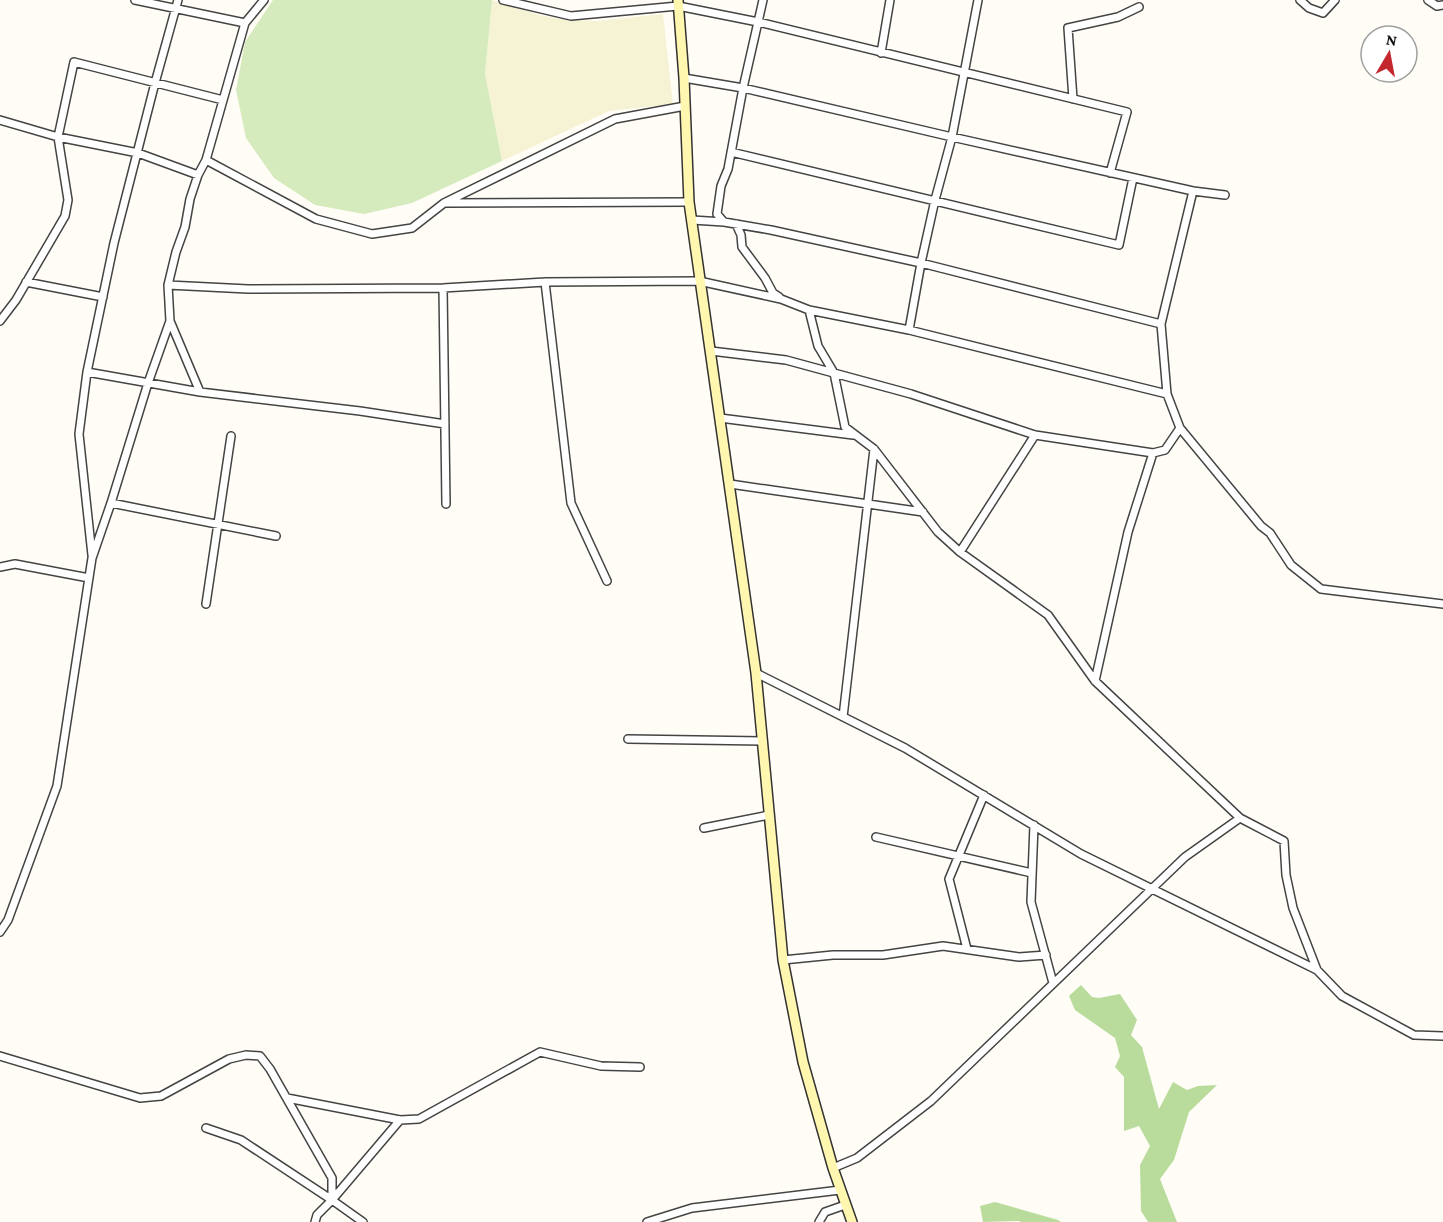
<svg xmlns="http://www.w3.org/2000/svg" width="1443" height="1222" viewBox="0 0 1443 1222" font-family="'Crimson Pro',serif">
	<rect width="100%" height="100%" fill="#fffdf5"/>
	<path fill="#f6f3d4" d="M492,0L539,15L567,20L598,21L663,14L673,104L609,111L502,161L485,74Z"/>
	<path fill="#d5ebbd" d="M273,0H492L485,74L502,161L412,203L364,214L315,205L274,178L246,138L236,90L245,42Z"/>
	<path fill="#b9dc9c" d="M1081,985L1092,997L1099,998L1120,994L1137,1020L1131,1035L1142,1047L1159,1109L1173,1082L1187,1090L1198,1086L1217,1085L1189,1112L1174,1160L1160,1179L1177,1222H1148L1141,1211L1140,1165L1150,1146L1139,1126L1124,1131V1077L1115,1067L1120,1056L1115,1038L1075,1010L1069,996Z
		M995,1202L1058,1220L1061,1222H1021L1019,1221L983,1222L980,1206Z"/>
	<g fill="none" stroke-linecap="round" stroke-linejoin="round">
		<g stroke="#444" stroke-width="10">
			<path id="street" d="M135,0L245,23
				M503,0L571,16L678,6L758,22L1127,112L1110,173
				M1300,0L1309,8L1323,13L1335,0
				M1428,0L1437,6L1443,5
				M881,53L890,0
				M684,78L743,88L952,137L1193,191L1225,195
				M1073,99L1068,28L1118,17L1139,7
				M0,120L58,137L138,153L198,175
				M731,152L1119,245L1133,178
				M206,160L316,219L372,234L412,228L444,203L615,119L685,106
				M446,203L689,202
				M692,220L724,222L717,214L721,186L728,169L743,88L763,0
				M724,222L771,230L921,263L1161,324
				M736,224L741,235L742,247L765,278L773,293L779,297
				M26,282L103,297
				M545,282L571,503L607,581
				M168,285L248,289L443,288L545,282L699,281L781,299L809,310L909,330L1167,394L1180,428L1261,526L1270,533L1291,565L1321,589L1443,604
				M443,288L446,504
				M809,310L818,346L834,373L845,427L874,449L938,532L960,552L1048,615L1095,681L1240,818L1284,841L1286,875L1293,908L1317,970L1342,996L1414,1035L1443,1036
				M0,321L16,300L65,216L68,200L58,137L74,62L223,100
				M170,321L200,392L360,411L445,424
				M909,330L921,263L935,200L952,137L978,0
				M711,351L786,360L911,394L1035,435L1153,453L1165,450L1180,428
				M87,372L200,392
				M1167,394L1161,324L1193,191
				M720,418L853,435
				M730,484L923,512
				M111,503L276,536
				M960,552L1035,435
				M92,555L79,434L87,372L114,243L155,83L178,0
				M0,567L15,564L89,578
				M206,604L231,436
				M756,673L905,748L1081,854L1317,970
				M1095,681L1128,532L1153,453
				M843,717L874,449
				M628,739L763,741
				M1034,825L1031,902L1053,983
				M704,828L769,815
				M876,837L1032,873
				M0,932L8,920L57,786L92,558L111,503L148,383L170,321L168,285L176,252L185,227L190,199L198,175L206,160L245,23L264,0
				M967,949L949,879L984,795
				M783,960L833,955H883L943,946L1019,957L1046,955
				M0,1056L140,1098L161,1096L229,1059L246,1055L260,1056L270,1069L332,1178V1200L363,1222
				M287,1098L400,1120L419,1119L540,1052L601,1066L640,1067
				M206,1128L241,1140L332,1200
				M833,1168L857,1158L931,1101L1185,857L1240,818
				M315,1222L317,1215L332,1200L400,1120
				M647,1222L692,1208L840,1190
				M819,1222L825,1212L845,1205"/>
		</g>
		<g stroke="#333" stroke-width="12">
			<path id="secondary" d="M678,0L684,78L689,202L756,673L783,960L803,1062L833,1168L852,1222"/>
		</g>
		<use href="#street" stroke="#fff" stroke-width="7"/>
		<use href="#secondary" stroke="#fff6b0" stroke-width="9"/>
	</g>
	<g transform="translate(1389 54) rotate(10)"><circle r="28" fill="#ffffff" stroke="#a0a0a0" stroke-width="1.5"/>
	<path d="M0-4.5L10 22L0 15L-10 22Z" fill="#c4262e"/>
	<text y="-9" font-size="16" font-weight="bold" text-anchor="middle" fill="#111111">N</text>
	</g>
</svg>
